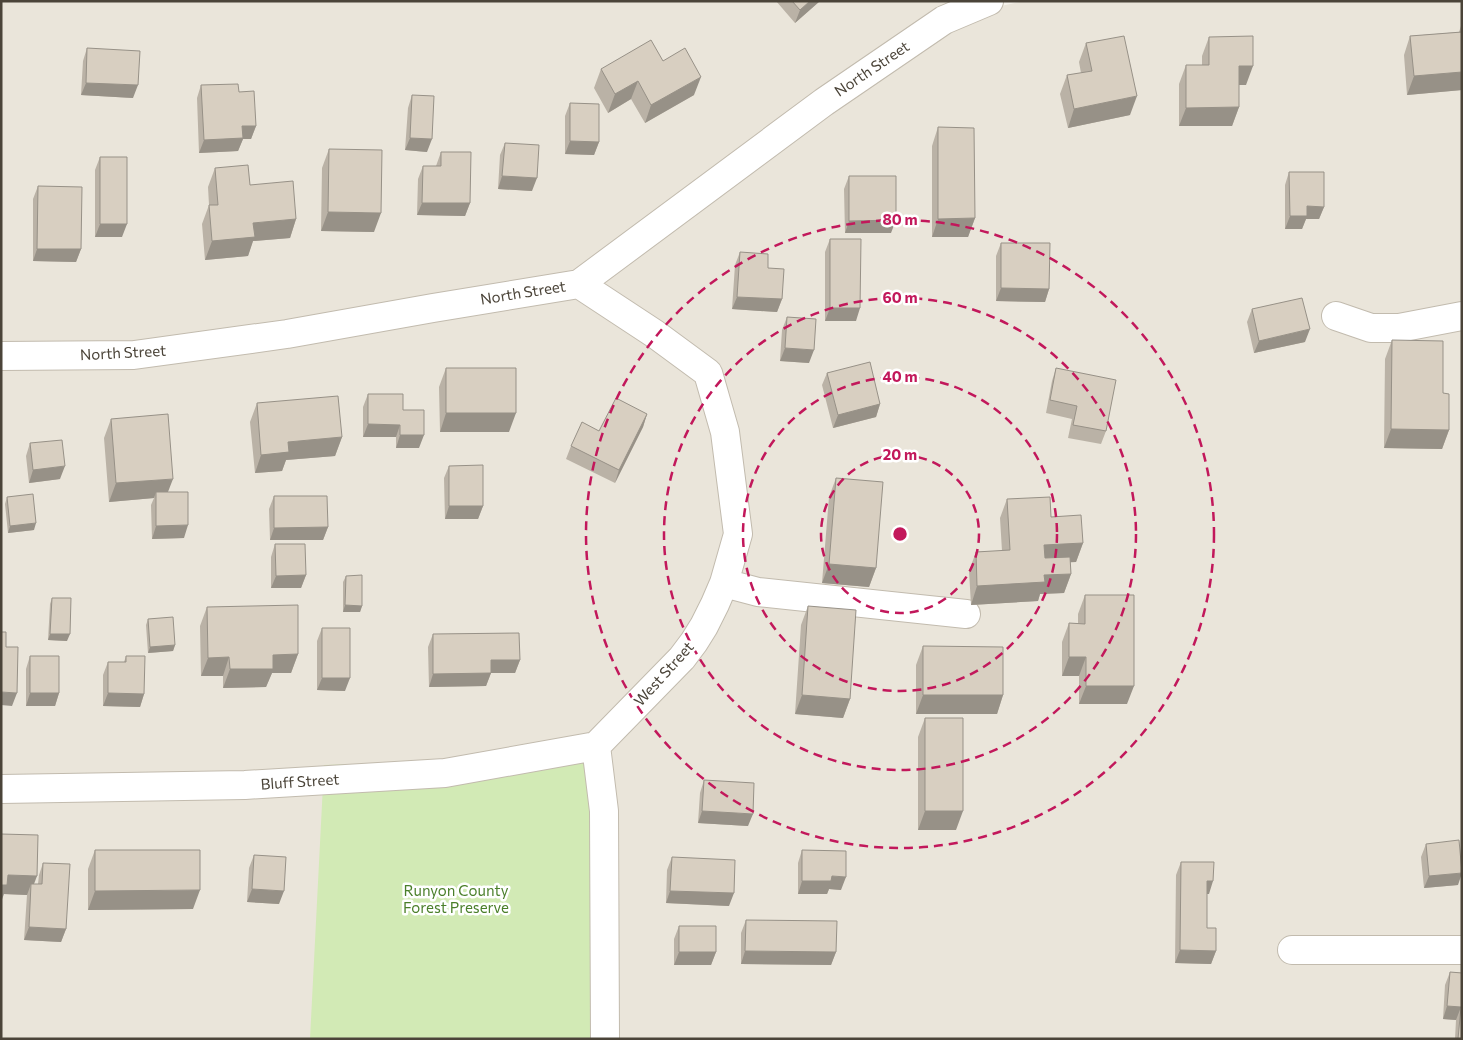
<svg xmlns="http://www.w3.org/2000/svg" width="1463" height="1040" viewBox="0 0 1463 1040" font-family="Commissioner,sans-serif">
	<rect width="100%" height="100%" fill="#f6f3ec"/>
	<path fill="#eae5da" d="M1,1H957L1001,6L1024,1H1462V1039H1Z"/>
	<path fill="#d2eab5" d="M594,737V1039H310L324,765L446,761Z"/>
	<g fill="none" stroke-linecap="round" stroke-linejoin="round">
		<g stroke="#c2bbae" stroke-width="30">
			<path id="minor" d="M579,284L655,334L708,373L725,432L738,534L724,583L715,604L704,626L694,642L682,658L596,746L604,811L605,1039
				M1336,316L1371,328H1399L1462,316
				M1,356L134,355L287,334L433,308L579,284L824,102L944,20L989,1
				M724,583L758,592L966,614
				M1,789L245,785L445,773L596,746
				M1292,950H1462"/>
		</g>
		<use href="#minor" stroke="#fff" stroke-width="28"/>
	</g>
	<path fill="#bab2a6" d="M776,1H820L795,23Z
		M1461,26L1462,90L1407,95L1404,55L1410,36L1459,32Z
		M1209,37L1246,85H1239V107L1232,126H1179V84L1186,65H1202V56Z
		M1086,43L1130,115L1068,128L1060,94L1067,75L1081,73L1079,62Z
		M87,48L133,98L81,95L83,61Z
		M663,61L694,95L645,123L631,99L608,113L594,88L601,69Z
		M201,85L239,92L256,126L251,139H243L238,151L199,153L197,98Z
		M412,95L427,152L405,150L408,108Z
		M570,103L599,142L594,155L565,154V116Z
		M938,127L975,218L968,237H932V146Z
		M505,143L532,191L498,189L500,155Z
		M329,149L374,232L321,231L322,168Z
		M441,152L470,203L465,216L417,215L418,179L423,166H436Z
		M100,157L122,237H95V170Z
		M215,168L250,185L296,219L290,238L253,241L248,256L205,260L202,224L209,205L208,187Z
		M1289,172L1324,207L1319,219H1306L1302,229H1285V185Z
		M849,176L891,233H845L844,189Z
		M38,186L81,249L76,262L33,261V199Z
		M830,239L856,321H825V252Z
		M1001,243L1049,289L1045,302L996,301V256Z
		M740,252L782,299L777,312L732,309L735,265Z
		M1252,309L1305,342L1254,353L1247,322Z
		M787,317L809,363L780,361L782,330Z
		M1392,340L1443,393L1449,430L1442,449L1384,448L1385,359Z
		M446,368L509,432H440L439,387Z
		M1056,368L1106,431L1101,444L1068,438L1072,419L1046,413L1052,381Z
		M827,373L880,404L876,417L833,428L822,385Z
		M368,394L403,410L419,448H396V437H363V407Z
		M257,403L342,437L335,456L286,460L282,471L255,473L250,422Z
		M647,414L643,427L615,483L566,459L571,446L599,431Z
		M111,419L168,492L184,538L152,539L151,505L154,498L109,502L104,438Z
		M30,443L60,479L29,483L26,456Z
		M449,466L483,506L478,519H445L444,478Z
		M836,478L876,568L869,587L822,583L829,497Z
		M274,496L328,527L323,540H270L269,509Z
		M7,497L34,530L8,533L5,504Z
		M1007,499L1051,517L1083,543L1076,562H1070L1071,574L1064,593L1040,594L1038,601L971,605L969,571L976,552L1002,551L1000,518Z
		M275,544L306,575L301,588H271V557Z
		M346,576L362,606L360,612H343V582Z
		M1085,595L1127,704H1079V676H1062V642L1069,623H1078V614Z
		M52,598L67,641L48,640L50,604Z
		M808,606L850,699L843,718L795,714L801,625Z
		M207,607L298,654L291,673H272L266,687L223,688V676H201L200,626Z
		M148,619L175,645L173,651L148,653L146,625Z
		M322,628L345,691L317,690V641Z
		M433,634L520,660L515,673H491L486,686L429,687L428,647Z
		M923,646L1003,695L997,714H916V665Z
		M30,656L59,693L55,706H26V669Z
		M126,656L144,694L140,707L103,706V675L108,662H124Z
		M925,718L956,830H918V737Z
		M704,780L748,826L698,823L700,793Z
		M1,834L34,884H38L39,875L43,863L66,929L61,942L24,940L27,895L4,894Z
		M1426,844L1458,885L1424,888L1421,857Z
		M95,850L193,909L88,910V869Z
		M802,850L841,890L829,889L827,894H798V863Z
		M254,855L279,904L247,902L249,868Z
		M672,857L729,906L666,903L667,870Z
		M1181,862L1209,894H1207V928L1216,951L1211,964L1175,963L1176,875Z
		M1462,877V904H1461V879Z
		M746,920L836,952L831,965L741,964V933Z
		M679,926L716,952L711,965H674V939Z
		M1450,972L1462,973V1039H1455L1456,1020L1443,1019L1445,985Z"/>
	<path fill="#979187" d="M810,1H820L795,23L800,10Z
		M1239,66H1253L1246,85H1232Z
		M1462,72V90L1407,95L1414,76Z
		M701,77L694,95L645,123L651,105Z
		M638,81L631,99L608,113L615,94Z
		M86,83L138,85L133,98L81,95Z
		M1137,96L1130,115L1068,128L1074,109Z
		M1239,107L1232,126H1179L1186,108Z
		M242,126H256L251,139H243L238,151L199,153L204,140Z
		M410,138L432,139L427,152L405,150Z
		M570,141L599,142L594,155L565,154Z
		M502,176L537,178L532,191L498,189Z
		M422,203H470L465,216L417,215Z
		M1307,206L1324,207L1319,219H1306L1302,229H1285L1290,216Z
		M328,212L381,213L374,232L321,231Z
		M975,218L968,237H932L938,219Z
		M296,219L290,238L253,241L248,256L205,260L212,241L253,223Z
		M896,220L891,233H845L849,221Z
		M100,224H127L122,237H95Z
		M37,249H81L76,262L33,261Z
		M1001,288L1049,289L1045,302L996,301Z
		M737,297L782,299L777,312L732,309Z
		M830,308H860L856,321H825Z
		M1310,329L1305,342L1254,353L1259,341Z
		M785,348L814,350L809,363L780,361Z
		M880,404L876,417L833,428L838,415Z
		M446,413H516L509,432H440Z
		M647,414L643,427L615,483L619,470Z
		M368,424L400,425L396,437H363Z
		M1391,429L1449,430L1442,449L1384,448Z
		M400,435H424L419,448H396Z
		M342,437L335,456L286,460L282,471L255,473L261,455L288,442Z
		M65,466L60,479L29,483L33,470Z
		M173,479L166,497L156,492L154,498L109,502L116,483Z
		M449,506H483L478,519H445Z
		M36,523L34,530L8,533L10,526Z
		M188,525L184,538L152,539L156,526Z
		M328,527L323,540H270L274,528Z
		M1083,543L1076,562L1038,564L1044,545Z
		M829,564L876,568L869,587L822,583Z
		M1071,574L1064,593L1040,594L1038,601L971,605L977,586L1044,575Z
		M306,575L301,588H271L276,576Z
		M345,605L362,606L360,612H343Z
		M50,634H70L67,641L48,640Z
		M175,645L173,651L148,653L150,647Z
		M298,654L291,673H272L266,687L223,688L230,669L273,655Z
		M229,657L223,676H201L208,658Z
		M1069,657H1086L1079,676H1062Z
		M491,660H520L515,673H491L486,686L429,687L433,674Z
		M322,678H350L345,691L317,690Z
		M1086,686H1134L1127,704H1079Z
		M1,692L17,693L12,706L1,705Z
		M30,693H59L55,706H26Z
		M108,693L144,694L140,707L103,706Z
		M802,695L850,699L843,718L795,714Z
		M923,695H1003L997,714H916Z
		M702,811L753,814L748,826L698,823Z
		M925,811H963L956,830H918Z
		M1462,873L1458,885L1424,888L1429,876Z
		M8,875L37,876L31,892V884L27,895L4,894L1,902V885Z
		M832,876L846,877L841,890L829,889L827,894H798L802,881Z
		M1207,881H1213L1209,894H1203Z
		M252,889L284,891L279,904L247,902Z
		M200,890L193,909L88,910L95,891Z
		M670,891L734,893L729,906L666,903Z
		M29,927L66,929L61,942L24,940Z
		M1180,950L1216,951L1211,964L1175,963Z
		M745,951L836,952L831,965L741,964Z
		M679,952H716L711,965H674Z
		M1447,1006L1461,1007L1456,1020L1443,1019Z"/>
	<path fill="#d8cfc1" stroke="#979187" d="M792,1H810L800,10Z
		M1462,32V72L1414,76L1410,36Z
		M1124,36L1137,96L1074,109L1067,75L1092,71L1086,43Z
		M1253,36V66H1239V107L1186,108V65H1209V37Z
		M651,40L663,61L685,48L701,77L651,105L638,81L615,94L601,69Z
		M87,48L140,51L138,85L86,83Z
		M238,84L239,92L254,91L256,126H242L243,138L204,140L201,85Z
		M412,95L434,96L432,139L410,138Z
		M570,103L599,104V142L570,141Z
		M938,127L974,128L975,218L938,219Z
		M505,143L539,145L537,178L502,176Z
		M329,149L382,150L381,213L328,212Z
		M441,152H471L470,203H422L423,166H441Z
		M100,157H127V224H100Z
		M248,165L250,185L293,181L296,219L253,223L255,237L212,241L209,205H218L215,168Z
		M1289,172H1324V207L1307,206V216H1290Z
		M849,176H896V220L849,221Z
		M38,186L82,187L81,249H37Z
		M830,239H861L860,308H830Z
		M1001,243H1050L1049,289L1001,288Z
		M740,252L768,254V268L784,269L782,299L737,297Z
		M1302,298L1310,329L1259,341L1252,309Z
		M787,317L816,319L814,350L785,348Z
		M1392,340L1443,341V393L1449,394V430L1391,429Z
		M870,362L880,404L838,415L827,373Z
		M446,368H516V413H446Z
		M1056,368L1116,380L1106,431L1073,425L1077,406L1050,400Z
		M368,394H403V410H424V435H400V425L368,424Z
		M338,396L342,437L288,442L289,452L261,455L257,403Z
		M616,398L647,414L619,470L571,446L582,422L599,431Z
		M168,414L173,479L116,483L111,419Z
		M62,440L65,466L33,470L30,443Z
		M483,465V506H449V466Z
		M836,478L883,482L876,568L829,564Z
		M156,492H188V525L156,526Z
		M33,494L36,523L10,526L7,497Z
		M274,496H327L328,527L274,528Z
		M1050,497L1051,517L1081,515L1083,543L1044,545L1045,558L1070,557L1071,574L1044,575L1045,582L977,586L976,552L1010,550L1007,499Z
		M275,544H305L306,575L276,576Z
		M362,575V606L345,605L346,576Z
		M1085,595H1134V686H1086V657H1069V623L1085,624Z
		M52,598H71L70,634H50Z
		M298,605V654L273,655V669H230L229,657L208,658L207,607Z
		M808,606L856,610L850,699L802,695Z
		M173,617L175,645L150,647L148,619Z
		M322,628H350V678H322Z
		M1,632H6V647H18L17,693L1,692Z
		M519,633L520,660H491V673L433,674V634Z
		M923,646L1003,647V695H923Z
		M30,656H59V693H30Z
		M126,656H145L144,694L108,693V662H126Z
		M925,718H963V811H925Z
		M704,780L754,783L753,814L702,811Z
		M1,834L38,835L37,876L8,875L7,885H1Z
		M1459,840L1462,873L1429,876L1426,844Z
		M95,850H200V890L95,891Z
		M802,850L846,851V877L832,876L831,881H802Z
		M254,855L286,857L284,891L252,889Z
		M672,857L735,860L734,893L670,891Z
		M1181,862H1214L1213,881H1207V928H1216V951L1180,950Z
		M43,863L70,864L66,929L29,927L31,884H42Z
		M746,920L837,921L836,952L745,951Z
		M679,926H716V952H679Z
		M1450,972L1462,973V1039H1458L1461,1007L1447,1006Z"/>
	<g fill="none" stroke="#c2185b" stroke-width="2.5" stroke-dasharray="9 6">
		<circle cx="900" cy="534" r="79"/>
		<circle cx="900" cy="534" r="157"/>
		<circle cx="900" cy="534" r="236"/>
		<circle cx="900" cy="534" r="314"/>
	</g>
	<g text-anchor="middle" stroke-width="5" stroke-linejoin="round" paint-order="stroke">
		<g font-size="15" fill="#4b4439" stroke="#fff">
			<text transform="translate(872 69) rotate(-34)" y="5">North Street</text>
			<text transform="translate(523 293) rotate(-9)" y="5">North Street</text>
			<text transform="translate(123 353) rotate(-3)" y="5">North Street</text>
			<text transform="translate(664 674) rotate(-48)" y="5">West Street</text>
			<text transform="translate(300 782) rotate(-4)" y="5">Bluff Street</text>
		</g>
		<g font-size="15" fill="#4a7f2a" stroke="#fff">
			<text x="456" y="896">Runyon County<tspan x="456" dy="17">Forest Preserve</tspan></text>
		</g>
	</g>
	<circle cx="900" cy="534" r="8" fill="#c2185b" stroke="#fff" stroke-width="2.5"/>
	<g font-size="15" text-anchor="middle" font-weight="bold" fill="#c2185b" stroke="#fff" stroke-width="5" stroke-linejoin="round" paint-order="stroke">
		<text x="900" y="225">80 m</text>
		<text x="900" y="303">60 m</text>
		<text x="900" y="382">40 m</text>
		<text x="900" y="460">20 m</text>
	</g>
	<rect width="1463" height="1040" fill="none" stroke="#4b4439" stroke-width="5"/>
</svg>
